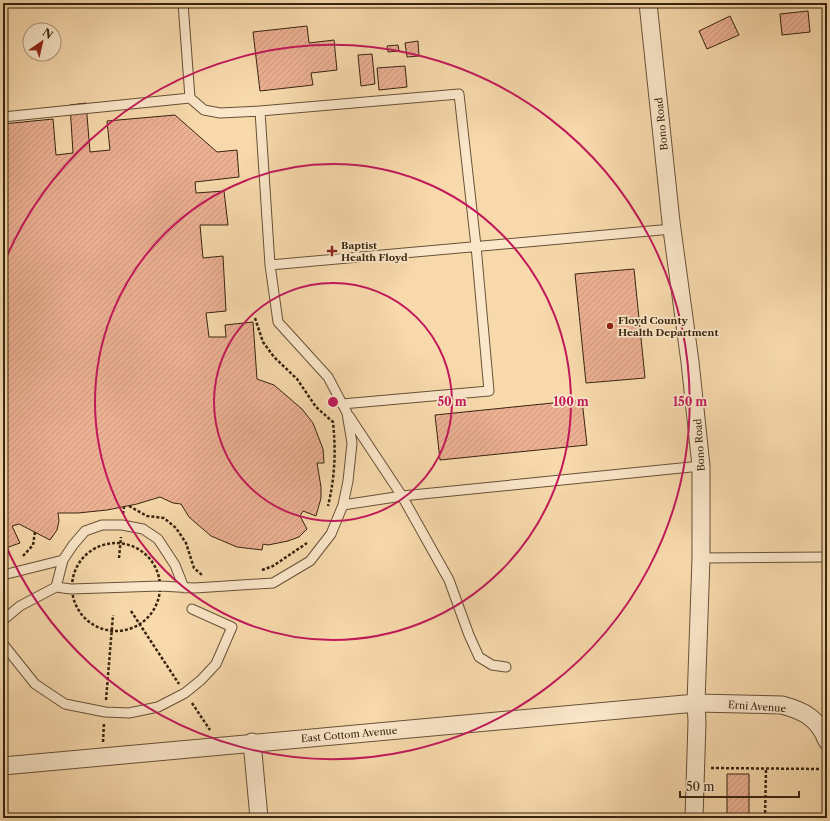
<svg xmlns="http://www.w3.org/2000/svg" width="830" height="821" viewBox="0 0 830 821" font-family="'Libre Caslon Text',serif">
	<defs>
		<pattern id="building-hatch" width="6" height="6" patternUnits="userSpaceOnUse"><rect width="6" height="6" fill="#ecb093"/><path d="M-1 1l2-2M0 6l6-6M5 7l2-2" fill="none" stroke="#cb977e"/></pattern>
	</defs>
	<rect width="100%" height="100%" fill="#f7d9ac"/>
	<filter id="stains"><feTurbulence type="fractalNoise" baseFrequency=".005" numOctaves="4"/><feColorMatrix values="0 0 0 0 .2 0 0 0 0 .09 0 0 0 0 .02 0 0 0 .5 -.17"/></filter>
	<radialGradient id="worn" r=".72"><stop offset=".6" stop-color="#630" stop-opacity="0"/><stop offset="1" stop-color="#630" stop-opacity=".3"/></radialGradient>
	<path fill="url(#building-hatch)" stroke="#37240e" d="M808,11L810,32L782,35L780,14Z
		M730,16L739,35L707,49L699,31Z
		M307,26L309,43L334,40L337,70L311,73L313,85L260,91L253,32Z
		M418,41L419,56L407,57L405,43Z
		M398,45L399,51L388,52L387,46Z
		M372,54L375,84L361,86L358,55Z
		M405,66L407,87L379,90L377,68Z
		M86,103L90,152L110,150L107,121L175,115L217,152L237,150L239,177L195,182L196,193L224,191L228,225H200L203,258L223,256L226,311L206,313L209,337H226L225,325L253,322L257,379L274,385L302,409L313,423L323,449L324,463H317L321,487V498L316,516L303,511L300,516L307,529L299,537L288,541L268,545L263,544L262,550L237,547L211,536L189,517L181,504L173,503L160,497L137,504L107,510L78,513H58L59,521L57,530L50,540L19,524L12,526L20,543L3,549V124L53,119L56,155L73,153L70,105Z
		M634,269L645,378L586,383L575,274Z
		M582,400L587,445L440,460L435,415Z
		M727,774H749V818H727Z"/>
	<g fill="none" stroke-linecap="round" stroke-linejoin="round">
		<g stroke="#675136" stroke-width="11">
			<path id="service" d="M183,3L190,98L204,110L220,113L260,111L270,265
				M260,111L459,94L476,246L489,391L342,404
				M3,117L190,98
				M349,416L402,496L449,580L469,635L479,657L492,665L506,667
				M343,505L348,481L352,443L347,413L328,377L278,322L270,265L672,229
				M701,558L827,557
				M3,575L63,560
				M56,587L63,560L73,545L85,531L102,525H122L143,529L158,539L175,565L184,588
				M3,620L20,606L56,587L71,589L160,586L195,588L273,583L310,561L331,534L343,505L402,496L701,466
				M3,644L35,684L65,704L105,712L129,713L158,707L185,693L201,680L216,664L232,627L192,609"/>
		</g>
		<g stroke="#675136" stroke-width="19">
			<path id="minor" d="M648,3L671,222L690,362L701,466V558L696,703L697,722L694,818
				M252,742L259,818
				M3,766L696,703L782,705C804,711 818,718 827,741"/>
		</g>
		<path stroke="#37240e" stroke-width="2.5" stroke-dasharray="3 2" stroke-linecap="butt" d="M255,318L263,342L274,357L297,379L316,407L333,422C336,451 335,477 328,506
			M129,506L147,516L164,518L176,528L186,543L194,568L202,575
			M123,514L124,507
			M72 587a44 44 0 1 1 88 0a44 44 0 1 1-88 0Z
			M23,556L33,545L35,532
			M119,558L121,537
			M262,570L273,566L307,543
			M131,611L179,684
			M106,700L113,615
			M192,703L210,730
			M103,742L104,723
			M711,768L820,769
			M765,818L766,769"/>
		<use href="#service" stroke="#fae6c9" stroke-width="9"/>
		<use href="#minor" stroke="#fae6c9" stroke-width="17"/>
	</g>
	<g fill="none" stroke="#c2185b" stroke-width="2">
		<circle cx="333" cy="402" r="119"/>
		<circle cx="333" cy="402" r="238"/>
		<path d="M3 265A357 357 0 1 1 3 539"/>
	</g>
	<g fill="#8f2418" stroke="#fae6c9" stroke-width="1.5">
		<path d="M330 245h4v4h4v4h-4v4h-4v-4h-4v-4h4z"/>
		<circle cx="610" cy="326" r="4"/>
	</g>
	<g text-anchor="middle" stroke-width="3.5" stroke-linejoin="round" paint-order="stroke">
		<g font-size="10" fill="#37240e" stroke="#fae6c9">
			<text transform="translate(661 124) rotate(-96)" y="4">Bono Road</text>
			<text transform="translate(699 445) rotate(-94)" y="4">Bono Road</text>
			<text transform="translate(757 706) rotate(4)" y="4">Erni Avenue</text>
			<text transform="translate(349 734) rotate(-5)" y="4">East Cottom Avenue</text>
		</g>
		<g font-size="10" font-weight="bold" fill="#37240e" stroke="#fae6c9" text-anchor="start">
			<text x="341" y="249">Baptist<tspan x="341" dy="12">Health Floyd</tspan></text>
			<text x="618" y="324">Floyd County<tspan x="618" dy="12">Health Department</tspan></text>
		</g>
	</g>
	<circle cx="333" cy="402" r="6" fill="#c2185b" stroke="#fae6c9" stroke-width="2"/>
	<g font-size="12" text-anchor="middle" font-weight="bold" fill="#c2185b" stroke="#fae6c9" stroke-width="3.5" stroke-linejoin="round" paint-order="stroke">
		<text x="452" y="406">50 m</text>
		<text x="571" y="406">100 m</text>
		<text x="690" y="406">150 m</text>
	</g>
	<rect width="830" height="821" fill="none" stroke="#f7d9ac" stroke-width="16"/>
	<rect x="4" y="4" width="822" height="813" fill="none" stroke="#37240e" stroke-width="2"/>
	<rect x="8" y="8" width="814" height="805" fill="none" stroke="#37240e"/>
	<g transform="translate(42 42) rotate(34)"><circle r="19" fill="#fae6c9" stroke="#ac987e"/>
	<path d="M0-3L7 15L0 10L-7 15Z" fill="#8f2418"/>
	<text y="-6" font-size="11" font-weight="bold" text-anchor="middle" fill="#37240e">N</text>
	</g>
	<path d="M680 791v6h119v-6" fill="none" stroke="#37240e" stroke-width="2"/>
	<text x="686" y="791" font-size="12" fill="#37240e" stroke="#fae6c9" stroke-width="3" paint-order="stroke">50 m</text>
	<rect width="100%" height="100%" filter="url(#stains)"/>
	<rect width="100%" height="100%" fill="url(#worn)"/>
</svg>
